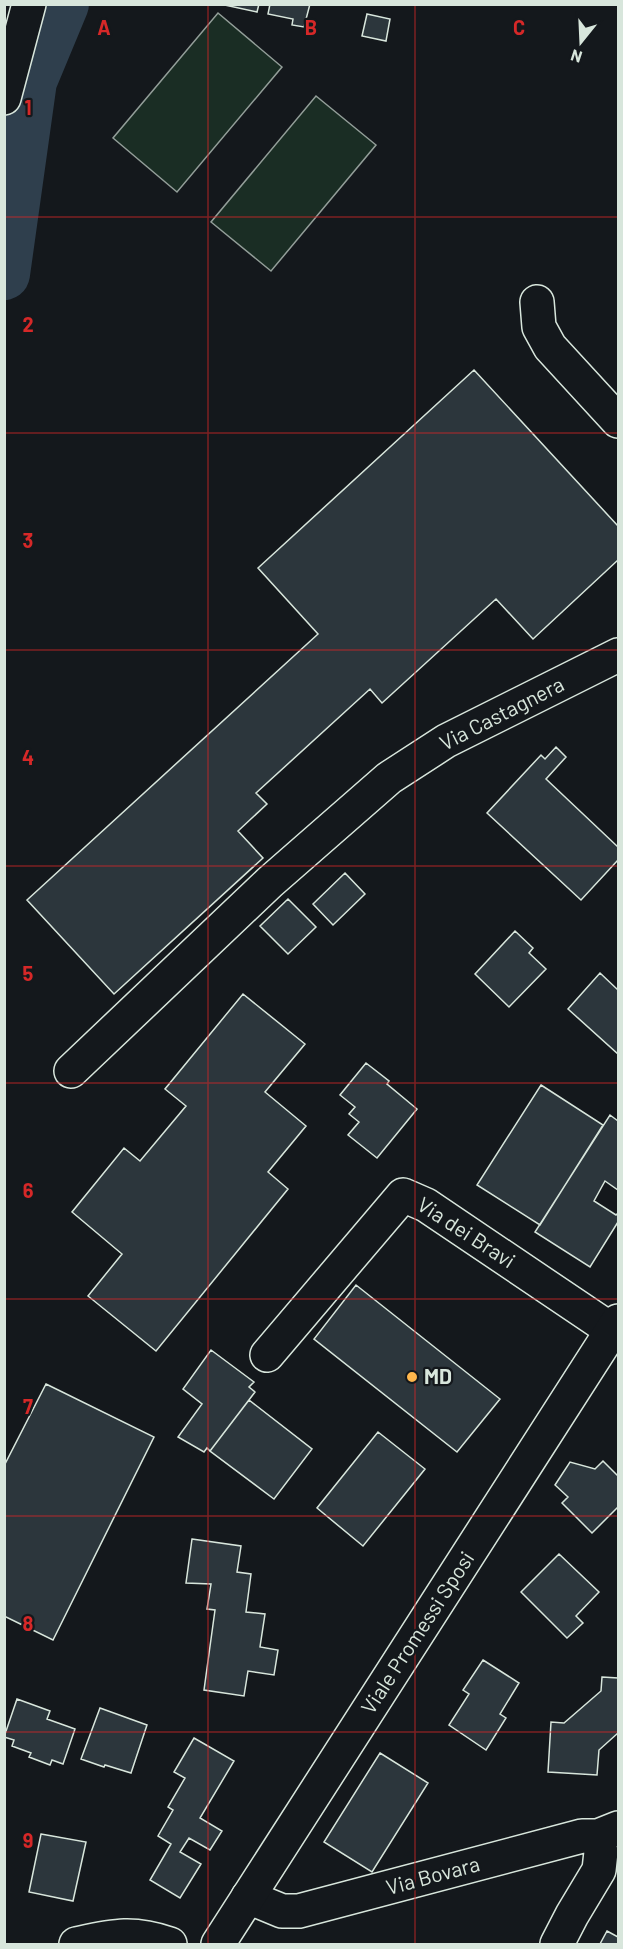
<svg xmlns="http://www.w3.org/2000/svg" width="623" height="1949" viewBox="0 0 623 1949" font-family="Barlow,sans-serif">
	<rect width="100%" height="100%" fill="#14181c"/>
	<path fill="#1a2d24" stroke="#939e99" stroke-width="1.5" d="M218,13L282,67L177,192L113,138Z
		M316,96L376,145L271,271L211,222Z"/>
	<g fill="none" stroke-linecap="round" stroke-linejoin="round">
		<path stroke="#2f3f4d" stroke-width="52" d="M4,274L31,81L63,4"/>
	</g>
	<path fill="#2c363c" stroke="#d8e6dc" stroke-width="1.5" d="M220,4H259L257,12Z
		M270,4H310L304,27L292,25L293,19L268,14Z
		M367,14L390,19L386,41L362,36Z
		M474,370L618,526V560L533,639L496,599L382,703L370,689L256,793L267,804L238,831L263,858L114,994L27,900L318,634L258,568Z
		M556,747L566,757L546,779L618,847V860L581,900L487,813L541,755L545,759Z
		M345,873L365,894L333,925L313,904Z
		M288,899L316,927L288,954L260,926Z
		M515,931L533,948L529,953L546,969L509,1007L475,974Z
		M600,973L618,990V1054L568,1009Z
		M243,994L305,1044L265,1092L306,1126L268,1172L288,1189L156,1351L88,1296L122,1254L72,1212L124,1148L140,1161L186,1106L165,1089Z
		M366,1063L389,1081L387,1084L417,1109L377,1158L348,1135L359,1122L349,1114L355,1107L340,1095Z
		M541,1085L603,1125L540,1225L477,1185Z
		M610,1115L618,1121V1190L605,1181L594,1201L616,1215L618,1213V1222L590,1267L535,1232Z
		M356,1285L500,1399L457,1452L314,1339Z
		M211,1350L254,1382L249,1387L255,1392L210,1451L207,1448L204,1452L178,1437L202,1404L183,1389Z
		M46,1384L154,1437L53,1640L4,1616V1466Z
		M249,1400L312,1449L274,1499L210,1451Z
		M378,1432L425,1469L363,1546L317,1508Z
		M603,1461L618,1476V1507L592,1533L562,1503L568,1497L555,1485L570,1462L595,1469Z
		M192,1539L241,1546L237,1572L251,1574L246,1612L265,1614L260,1647L278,1650L274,1675L248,1671L244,1696L204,1690L215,1610L207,1609L211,1584L186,1583Z
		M559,1554L599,1592L576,1616L583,1623L567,1638L521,1592Z
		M483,1660L519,1683L500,1714L506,1718L486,1750L449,1725L469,1694L463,1690Z
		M602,1677L618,1678V1733L599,1750L597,1775L548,1772L551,1722L564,1723L601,1691Z
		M17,1699L50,1711L47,1719L75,1729L63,1764L52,1760L50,1765L29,1757L31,1753L12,1746L14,1740L4,1737Z
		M100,1708L147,1725L131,1773L105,1765L104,1767L81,1759Z
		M194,1738L234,1761L200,1818L222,1831L210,1850L189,1838L180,1852L201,1864L180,1898L150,1880L171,1844L158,1836L173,1810L168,1807L185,1778L174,1772Z
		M380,1753L428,1783L372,1872L324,1842Z
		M41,1834L86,1842L73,1901L29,1892Z
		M607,1931L618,1937V1944H600Z"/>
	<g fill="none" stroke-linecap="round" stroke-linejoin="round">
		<g stroke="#d8e6dc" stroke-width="36">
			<path id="minor" d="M4,98L29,4
				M537,302L539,327L550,347L618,421
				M71,1071L270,882L389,778L446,741L618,655
				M267,1355L403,1195L426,1205L613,1331
				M248,1897L282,1911H299L582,1836H598L618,1828
				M76,1944C113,1936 132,1931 170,1944
				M557,1944L572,1915L599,1870L601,1852L598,1836"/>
		</g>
		<g stroke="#d8e6dc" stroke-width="36">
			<path id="major" d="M218,1944L618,1321"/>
		</g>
		<use href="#minor" stroke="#14181c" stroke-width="33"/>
		<use href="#major" stroke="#14181c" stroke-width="33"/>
	</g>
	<path fill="none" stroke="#d62828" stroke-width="1.5" stroke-opacity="0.55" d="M208,4V1944M415,4V1944M4,217H618M4,433H618M4,650H618M4,866H618M4,1083H618M4,1299H618M4,1516H618M4,1732H618"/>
	<circle fill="#ffb74d" stroke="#14181c" stroke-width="2" cx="412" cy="1377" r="6"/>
	<g text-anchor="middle" stroke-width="4.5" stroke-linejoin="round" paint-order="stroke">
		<g font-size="21" fill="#d8e6dc" stroke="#14181c">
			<text transform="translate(502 714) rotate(-27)" y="7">Via Castagnera</text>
			<text transform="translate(466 1233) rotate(33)" y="7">Via dei Bravi</text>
			<text transform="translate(418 1633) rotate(-57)" y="7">Viale Promessi Sposi</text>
			<text transform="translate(433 1876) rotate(-15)" y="7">Via Bovara</text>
		</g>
		<g font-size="21" font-weight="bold" fill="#d8e6dc" stroke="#14181c" text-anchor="start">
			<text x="424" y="1384">MD</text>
		</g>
	</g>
	<g font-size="20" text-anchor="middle" font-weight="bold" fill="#d62828" stroke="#14181c" stroke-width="4.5" stroke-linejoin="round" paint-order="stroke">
		<text x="104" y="35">A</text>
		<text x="311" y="35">B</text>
		<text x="519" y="35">C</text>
		<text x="28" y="115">1</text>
		<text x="28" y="332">2</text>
		<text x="28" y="548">3</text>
		<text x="28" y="765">4</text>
		<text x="28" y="981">5</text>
		<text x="28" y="1198">6</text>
		<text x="28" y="1414">7</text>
		<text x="28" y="1631">8</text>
		<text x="28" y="1848">9</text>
	</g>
	<rect width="623" height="1949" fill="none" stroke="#d8e6dc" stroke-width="12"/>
	<g transform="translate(581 42) rotate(198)" stroke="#14181c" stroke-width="4.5" paint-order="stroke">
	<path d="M0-4.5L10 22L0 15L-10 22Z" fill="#d8e6dc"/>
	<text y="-9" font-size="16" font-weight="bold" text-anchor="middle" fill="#d8e6dc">N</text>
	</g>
</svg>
